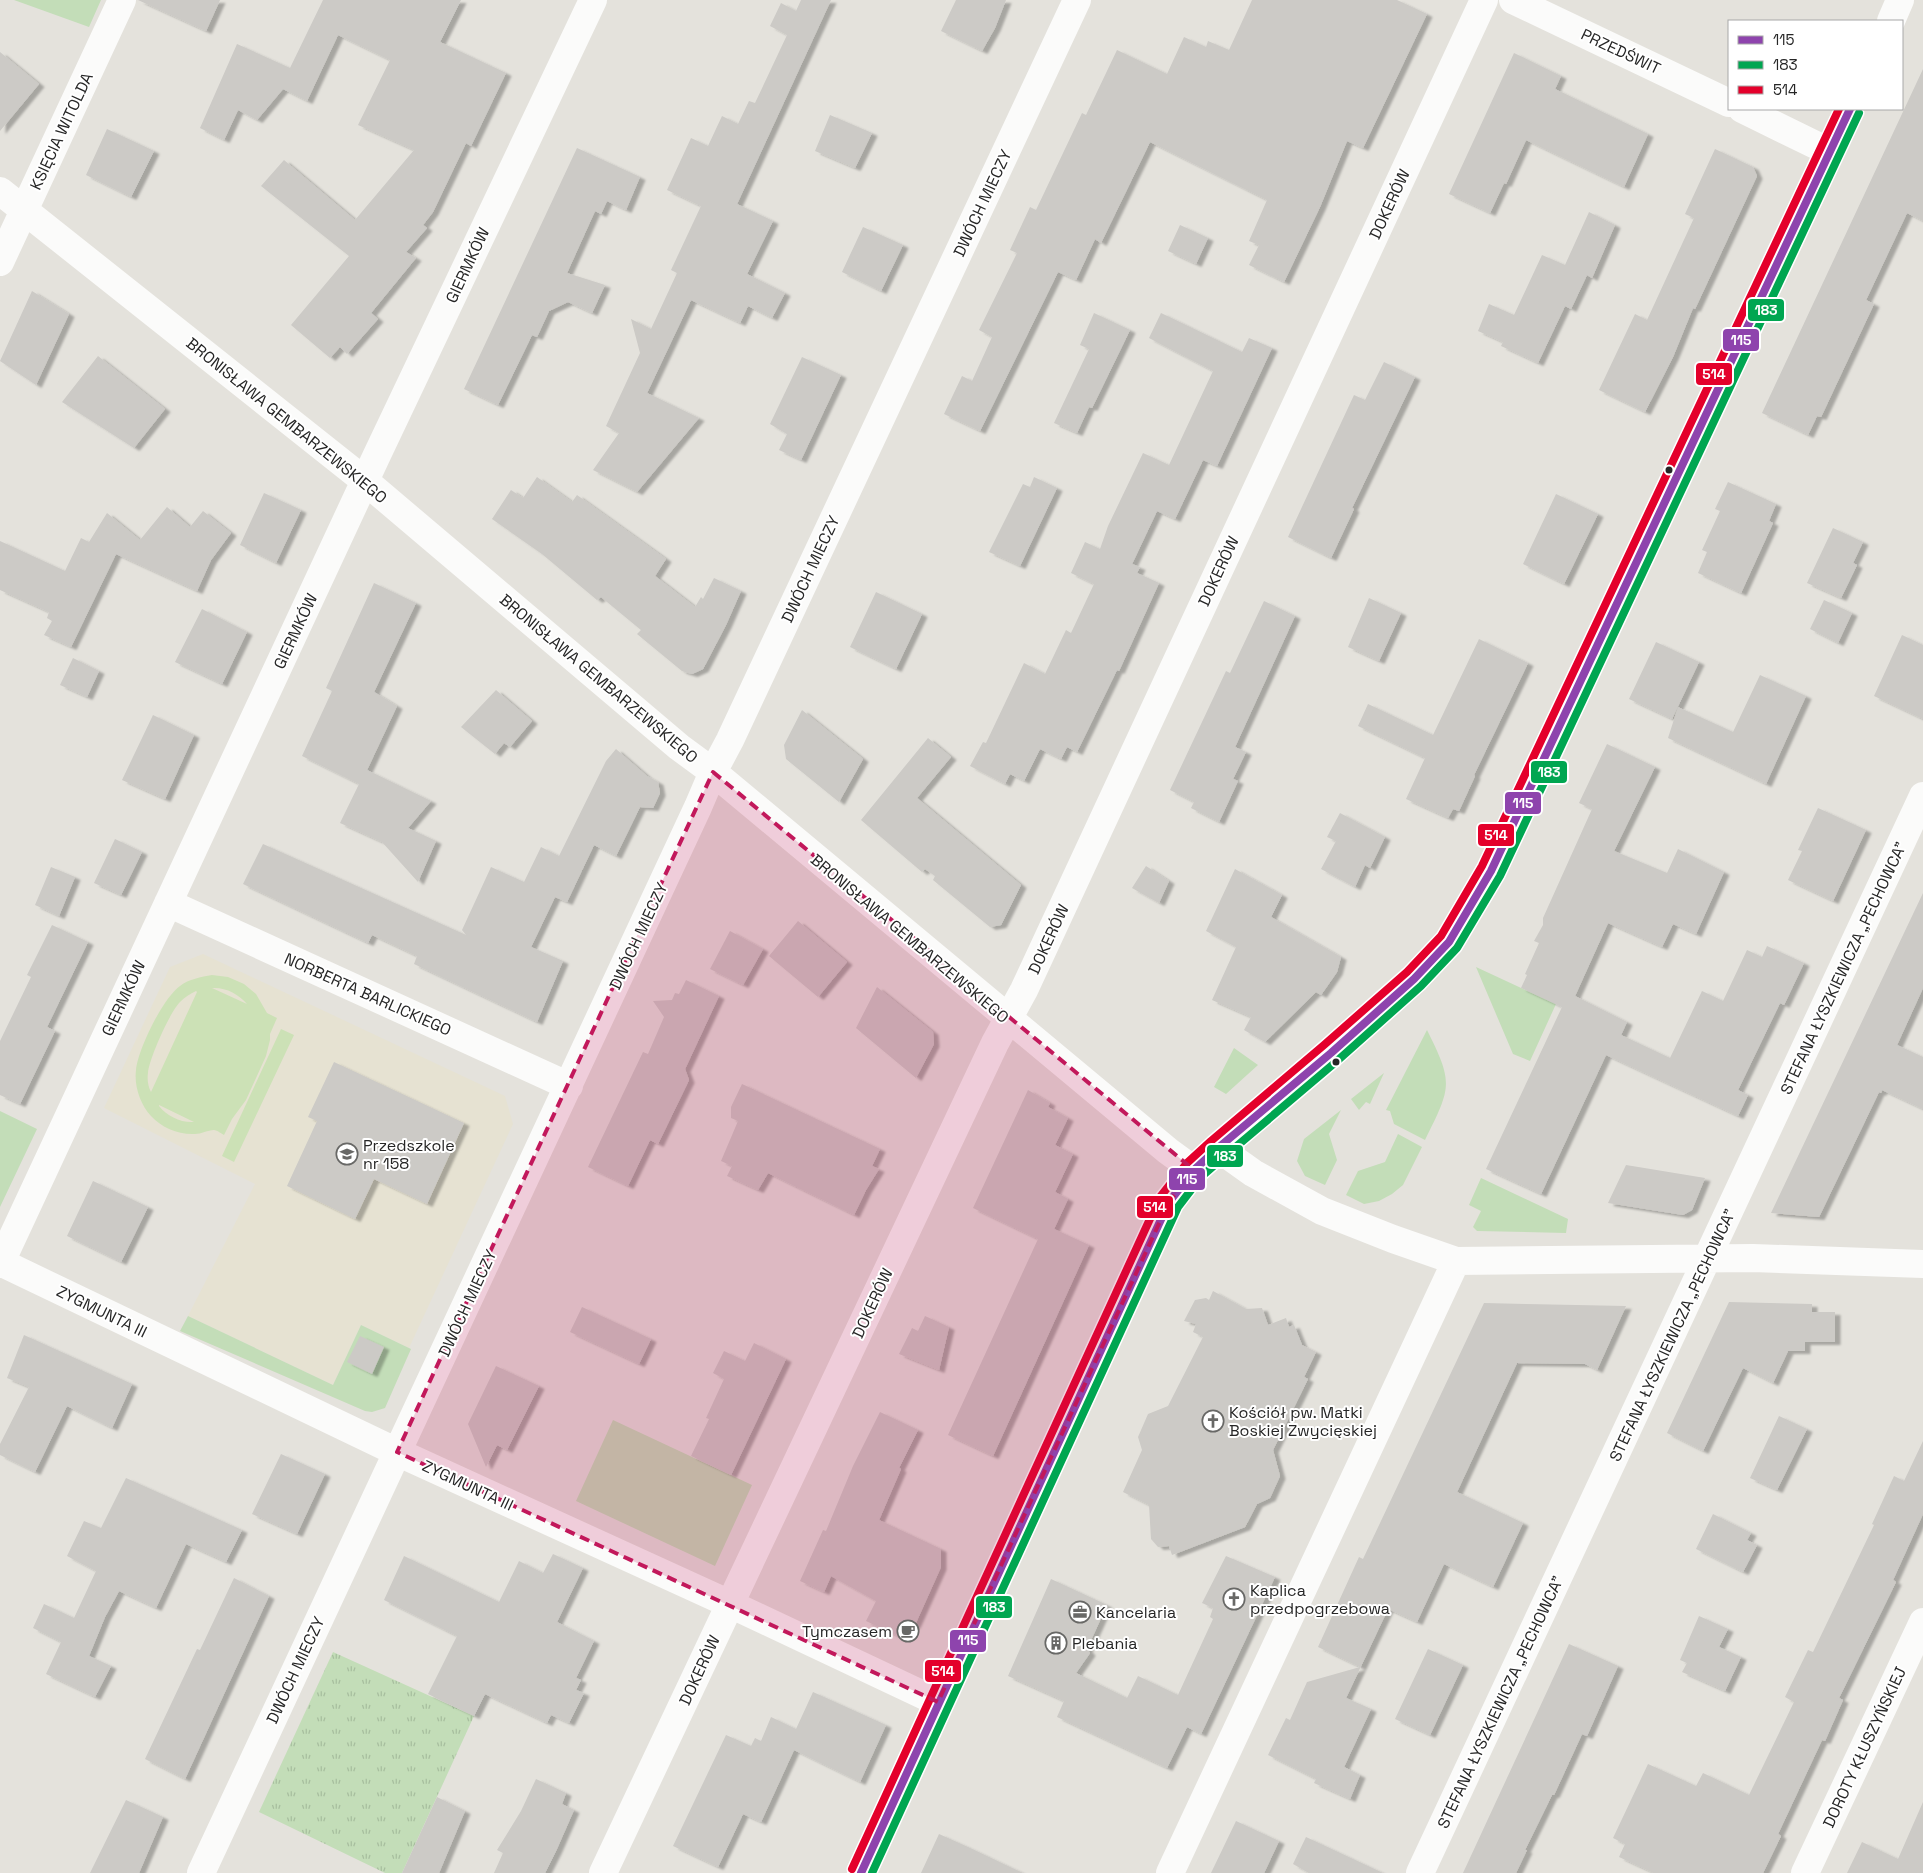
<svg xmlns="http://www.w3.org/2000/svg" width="1923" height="1873" viewBox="0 0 1923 1873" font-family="'Space Grotesk',sans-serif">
	<defs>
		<pattern id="park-tufts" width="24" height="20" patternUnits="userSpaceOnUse" patternTransform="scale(1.25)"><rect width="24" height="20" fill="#c3ddb8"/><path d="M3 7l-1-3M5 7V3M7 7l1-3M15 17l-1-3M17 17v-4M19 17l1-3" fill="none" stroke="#a7be9e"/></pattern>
		<filter id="shadow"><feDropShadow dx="5.5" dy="3" stdDeviation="1" flood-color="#0004"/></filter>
	</defs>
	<rect width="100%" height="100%" fill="#e4e2dc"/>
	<path fill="#e6e2d2" d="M203,954L505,1096L513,1124L409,1348L361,1325L333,1385L188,1316L255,1184L104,1108L170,967Z"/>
	<path fill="#c3ddb8" d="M14,0H101L89,27Z
		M1476,967L1556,1004L1530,1061L1513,1054Z
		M1427,1030C1454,1084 1451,1087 1425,1140L1394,1124L1390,1111L1386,1110Z
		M1234,1048L1258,1065L1226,1094L1214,1087Z
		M1384,1073L1370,1104L1366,1102L1359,1110L1351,1099Z
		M1341,1110L1329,1134L1337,1160L1325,1185L1305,1176L1297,1161L1304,1139Z
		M0,1111L37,1129L0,1207Z
		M1398,1134L1422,1147L1403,1185L1392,1194L1379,1201L1364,1204L1346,1195L1358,1171L1385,1162Z
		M1481,1178L1568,1219L1566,1233L1477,1231L1473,1227L1481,1211L1469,1205Z
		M188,1316L333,1385L361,1325L411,1349L385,1408L372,1412L365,1411L180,1331Z
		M613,1420L752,1485L715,1566L576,1501Z"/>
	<path fill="url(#park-tufts)" d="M333,1652L474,1716L402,1873H385L259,1812Z"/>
	<path fill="#cce1b6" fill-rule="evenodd" d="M212,975L228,977L244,984L256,994L267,1013L277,1018L270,1034V1040L266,1056L246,1100L232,1119L224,1135C222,1134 217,1130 214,1130C208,1130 201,1134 195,1134C179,1135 162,1128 151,1116C140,1104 134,1086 136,1070C138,1049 163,998 180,986C189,979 201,977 212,975ZM212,988C225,987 239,994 247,1004ZM196,991L197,992L151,1092C148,1087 147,1079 148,1073C149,1059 170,1012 180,1002C185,997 190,994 196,991ZM159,1106V1105L194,1122C181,1123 167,1116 159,1106Z
		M281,1029L294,1035L234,1162L222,1156Z"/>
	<path fill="#cccac6" filter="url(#shadow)" d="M138,0H220L206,31Z
		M323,0H461L440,42L506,73L471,146L466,143L433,212L423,225L427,228L406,252L416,258L371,313L378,319L347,354L340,347L330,358L291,325L349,256L261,186L284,160L355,220L414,150L358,125L390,60L338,35L307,101L283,89L257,120L238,110L224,140L200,128L237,44L290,68Z
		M801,0H831L737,204L773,221L747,274L785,293L772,318L748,306L740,323L691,300L647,393L699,418L637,492L593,470L619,433L606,426L640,353L631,319L651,329L677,273L671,270L701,206L667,190L691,138L708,146L722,116L738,124L749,101L755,103L787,35L770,26L781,3L796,11Z
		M956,0H1006L995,28L982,51L941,31Z
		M1252,0H1397L1427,14L1363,148L1347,141L1320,207L1284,282L1249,265L1259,245L1249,241L1267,200L1150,142L1101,243L1095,239L1076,280L1058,272L980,431L944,414L962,376L972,381L992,337L979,330L1017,253L1010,250L1030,207L1036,210L1082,113L1086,115L1117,50L1167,74L1184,37L1206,47L1208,41L1229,50Z
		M0,52L39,84L0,131Z
		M1514,53L1561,76L1555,89L1648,134L1624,187L1526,140L1506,184L1504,183L1490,213L1449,194Z
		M1923,69V221L1907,213L1866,300L1874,304L1821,417L1817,416L1808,435L1762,413Z
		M830,115L872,133L855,168L815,151Z
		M107,129L154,151L131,197L86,175Z
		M577,148L640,177L626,210L607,201L601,214L595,211L567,273L605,285L592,313L568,302L549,311L537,337L532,335L498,405L464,389Z
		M1715,149L1753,167L1757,176L1695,309L1693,308L1673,357L1645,412L1599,390L1635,314L1647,320L1694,218L1685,214Z
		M1589,212L1615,225L1592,278L1587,275L1571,309L1565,306L1538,363L1501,346L1503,342L1478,331L1489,304L1514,315L1542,255L1565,265Z
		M1180,225L1208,238L1196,264L1168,251Z
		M863,227L903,245L881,291L842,272Z
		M32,291L69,314L36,385L0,361Z
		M1094,313L1130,330L1092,408L1089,407L1077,433L1054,423L1089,349L1080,345Z
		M1161,313L1242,352L1249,338L1272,348L1217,466L1203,460L1175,519L1157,511L1132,564L1140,567L1137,573L1159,583L1119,671L1117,670L1077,752L1067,747L1061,759L1040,749L1024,781L1010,774L1005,784L970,766L983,742L986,743L1024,663L1045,674L1066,630L1071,633L1094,584L1071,573L1085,542L1100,549L1108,526L1143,453L1169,465L1213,371L1149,338Z
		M98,356L165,409L134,448L62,402Z
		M802,357L841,375L801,460L779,450L787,434L770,424Z
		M1384,362L1415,377L1352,508L1354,509L1331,558L1288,537L1354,395L1365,400Z
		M537,477L572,502L577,495L666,559L655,576L695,607L701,597L703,599L714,578L741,591L726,625L703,669L692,674L682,671L637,634L641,630L601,597L597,600L542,554L492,519L511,490L523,498Z
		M1034,477L1057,488L1020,566L989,552L1023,484L1030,487Z
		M1728,482L1776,504L1769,521L1773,523L1741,593L1698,573L1707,552L1702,550L1720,511L1715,509Z
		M264,493L301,510L276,563L240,545Z
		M1556,494L1598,514L1564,584L1523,564Z
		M167,507L190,527L203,511L231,533L211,560L197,591L116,554L71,647L44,635L52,621L47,618L49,612L0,590V541L65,571L81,538L89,542L107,513L140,540Z
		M1833,528L1863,542L1853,563L1857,565L1841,598L1807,583Z
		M374,583L416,603L374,692L397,706L367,770L431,801L408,828L436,841L418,882L382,842L340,823L359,784L302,756L332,691L326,688Z
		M876,592L922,614L896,669L850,647Z
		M1369,598L1401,613L1379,661L1348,647Z
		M1824,600L1852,613L1838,643L1810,629Z
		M1264,601L1295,616L1235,747L1246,752L1233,779L1238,781L1219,822L1191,808L1194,802L1170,790L1226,671L1230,673Z
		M202,609L247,632L222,684L175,662Z
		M1902,635L1923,645V719L1874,696Z
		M1479,639L1528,663L1474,775L1475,776L1459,811L1453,809L1448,818L1406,799L1425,758L1358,726L1368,704L1433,735Z
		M1656,642L1699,662L1672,719L1629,699Z
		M73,658L99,671L87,697L60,685Z
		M1760,675L1806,696L1766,784L1668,738L1678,707L1733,732Z
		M496,690L532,721L510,747L504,743L495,754L461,727Z
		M802,710L863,759L839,802L786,759L784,745Z
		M153,715L194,735L165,799L122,780Z
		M928,738L951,757L917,798L1021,885L1001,925L990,927L933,880L935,876L925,869L922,872L861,820Z
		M1607,744L1655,767L1614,851L1667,873L1678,849L1724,872L1696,934L1673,924L1662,947L1608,923L1575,996L1627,1022L1621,1035L1670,1058L1702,991L1723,1001L1747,950L1762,957L1767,946L1804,963L1784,1005L1780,1003L1738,1090L1748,1095L1738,1116L1606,1055L1541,1194L1486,1169L1562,1007L1521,988L1527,975L1525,974L1539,943L1534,941L1543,925V918L1592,809L1579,803Z
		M616,749L647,776L658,782L660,793L653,808L640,807L616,856L594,845L567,902L555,897L531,947L563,961L537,1022L414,964L417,956L372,935L368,943L243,884L263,844L466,935L462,930L491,867L524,882L541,847L559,856L606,761Z
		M1818,808L1866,830L1833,901L1788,880L1802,851L1798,850Z
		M1340,813L1385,837L1370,868L1365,865L1355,887L1321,869L1336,841L1327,837Z
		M115,839L142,852L121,895L94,883Z
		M1146,866L1169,881L1159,903L1132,888Z
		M51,867L75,877L59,916L35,905Z
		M1235,869L1282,895L1271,917L1341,957L1337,972L1321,995L1316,992L1265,1042L1244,1030L1251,1017L1212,1000L1236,947L1206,931Z
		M1923,893V988L1897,1045L1923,1057V1109L1882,1090L1881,1093L1879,1092L1819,1217L1771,1213Z
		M798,921L847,962L818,997L769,956Z
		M52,925L88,942L47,1027L55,1031L20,1104L0,1095V1041L31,977L27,975Z
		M730,931L763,949L743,985L710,969Z
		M686,980L719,996L685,1069L689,1080L658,1144L650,1140L628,1186L588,1167L643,1052L648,1054L664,1017L653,1001L672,1000L675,993L679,994Z
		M877,987L933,1032L934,1044L916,1078L856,1028Z
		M334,1062L464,1123L427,1204L374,1179L355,1219L287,1186L317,1121L308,1117Z
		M742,1084L880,1149L872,1166L879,1169L866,1190L854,1215L768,1173L758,1190L727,1176L732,1166L721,1161L738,1121L731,1118V1107Z
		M1028,1090L1050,1103L1048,1107L1068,1118L1055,1145L1073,1154L1055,1192L1068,1199L1054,1229L1089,1245L993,1456L948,1435L1038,1239L973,1208Z
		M1626,1165L1705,1178L1692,1210L1683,1215L1608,1203Z
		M93,1181L148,1207L121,1262L67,1236Z
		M1213,1291L1246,1309L1262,1308L1268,1325L1286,1318L1289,1327L1294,1325L1302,1345L1316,1352L1304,1377L1308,1379L1273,1450L1280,1476L1270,1498L1257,1504L1245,1527L1172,1555L1169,1546L1158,1547L1151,1539L1149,1505L1123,1492L1142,1450L1138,1437L1148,1414L1168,1406L1203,1337L1193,1332L1196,1324L1184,1321L1195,1300L1206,1298L1209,1300Z
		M1729,1302L1812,1304V1312H1835V1342H1805V1351H1788L1773,1383L1743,1368L1703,1451L1667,1433Z
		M1484,1303L1626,1306L1597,1370L1585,1364L1517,1363L1457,1492L1523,1523L1493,1587L1444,1564L1417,1622L1388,1609L1346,1698L1371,1709L1344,1767L1360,1775L1350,1799L1314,1783L1316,1779L1268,1755L1286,1718L1290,1720L1307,1682L1360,1667L1318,1647L1359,1557L1363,1559Z
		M582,1307L651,1339L639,1364L570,1332Z
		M925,1316L949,1327L939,1370L899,1354L912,1328L918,1331Z
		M24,1335L132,1384L112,1428L67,1406L35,1472L0,1455V1444L29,1387L7,1378Z
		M360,1336L384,1347L372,1374L347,1362Z
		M754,1343L786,1359L731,1475L691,1456L709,1419L706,1418L724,1379L713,1373L724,1351L745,1361Z
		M496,1366L539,1386L507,1450L497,1445L486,1467L468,1424Z
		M880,1412L918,1430L899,1468L901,1469L879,1520L941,1549V1567L915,1625L900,1637L866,1621L876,1601L831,1576L824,1592L800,1581L823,1530L826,1531L853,1466Z
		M1779,1416L1807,1429L1777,1490L1750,1478Z
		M1923,1441V1514L1893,1580L1896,1582L1839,1698L1843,1700L1825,1741L1822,1740L1778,1834L1781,1836L1763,1873H1654L1619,1857L1625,1844L1613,1838L1648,1764L1696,1786L1703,1773L1749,1795L1794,1702L1785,1697L1808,1650L1813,1652L1874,1525L1872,1524L1894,1476L1904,1481Z
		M281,1454L325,1474L297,1534L252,1514Z
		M126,1478L242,1530L226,1562L186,1544L156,1608L119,1591L105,1617L89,1656L111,1666L95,1697L46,1674L61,1642L33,1628L44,1604L74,1618L96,1571L67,1556L84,1521L101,1528Z
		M1713,1514L1751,1533L1747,1540L1757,1545L1743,1572L1696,1549Z
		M553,1554L583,1568L557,1622L594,1641L576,1678L581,1680L576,1690L584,1693L569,1723L551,1715L547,1723L485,1694L474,1716L428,1694L457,1636L384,1600L404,1556L499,1602L519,1561L543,1573Z
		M1226,1556L1275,1577L1201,1734L1187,1727L1167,1768L1057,1717L1064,1701L1008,1676L1051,1579L1107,1605L1087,1649L1090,1653L1076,1673L1127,1698L1138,1676L1178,1695L1213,1619L1210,1617L1213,1608L1202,1603Z
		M234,1578L269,1596L185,1779L145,1759L197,1649L200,1650Z
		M1699,1616L1728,1629L1719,1647L1741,1657L1725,1691L1682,1672L1687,1663L1680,1660Z
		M1569,1644L1618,1666L1587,1736L1582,1734L1554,1795H1552L1525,1850H1527L1516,1873H1463Z
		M1428,1649L1463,1665L1430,1735L1395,1719Z
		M813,1692L886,1725L860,1782L794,1750L761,1822L743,1814L718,1867L673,1846L726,1735L751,1746L755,1738L761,1741L771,1717L796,1729Z
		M536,1779L566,1793L562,1804L574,1810L556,1851L545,1873H494L503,1853L497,1850L521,1811Z
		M437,1797L465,1811L439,1873H402Z
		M126,1800L163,1817L139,1873H90Z
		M1923,1802V1873H1847L1862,1842L1898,1859Z
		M1236,1821L1279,1841L1264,1873H1211Z
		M939,1834L968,1847L1023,1873H921Z
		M1306,1837L1383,1873H1309L1293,1864Z"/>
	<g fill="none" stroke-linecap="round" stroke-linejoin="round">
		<path stroke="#fbfbfa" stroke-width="28" d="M1513,0L1729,103
			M1742,109L1830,152
			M0,191L365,481L679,747L713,772L1168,1151L1194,1170
			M0,262L122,0
			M168,903L569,1086
			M1218,1148L1253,1173L1322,1211L1393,1239L1456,1261L1753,1258L1923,1264
			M0,1262L397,1452L730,1604L938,1702
			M0,1264L376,457L593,0
			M201,1873L698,807L713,772L730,740L1077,0
			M603,1873L995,1043L1024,990L1484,0
			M1170,1873L1456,1261
			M1420,1873L1923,796
			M1805,1873L1923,1622"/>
		<path stroke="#fbfbfa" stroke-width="28" d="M1891,21L1900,0
			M861,1873L1169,1202L1194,1170L1218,1148L1331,1053L1414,979L1449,942L1491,871L1850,109"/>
		<g stroke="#fff" stroke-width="11">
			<path id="bus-1" d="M861,1873L1169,1202L1194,1170L1218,1148L1331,1053L1414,979L1449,942L1491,871L1850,109"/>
		</g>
		<g stroke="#fff" stroke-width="11">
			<path id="bus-2" d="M872,1873L1178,1207L1201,1177L1225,1156L1337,1061L1421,986L1457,948L1500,876L1859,113"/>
		</g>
		<g stroke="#fff" stroke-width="11">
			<path id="bus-3" d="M852,1869L1160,1197L1187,1163L1211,1141L1324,1045L1407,972L1441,936L1482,866L1839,109"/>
		</g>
		<use href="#bus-1" stroke="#8e44ad" stroke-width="8"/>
		<use href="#bus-2" stroke="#00a651" stroke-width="8"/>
		<use href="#bus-3" stroke="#e4002b" stroke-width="8"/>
	</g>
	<path fill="#c2185b" fill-opacity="0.2" stroke="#c2185b" stroke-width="4" stroke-dasharray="10 6" stroke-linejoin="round" d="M713,772L1194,1170L1169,1202L938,1702L397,1452Z"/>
	<defs>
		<g id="school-ring" transform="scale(1.125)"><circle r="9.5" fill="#fff" stroke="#686866" stroke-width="1.5"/><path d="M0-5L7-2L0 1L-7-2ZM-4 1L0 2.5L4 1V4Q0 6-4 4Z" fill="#686866"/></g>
		<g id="church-ring" transform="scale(1.125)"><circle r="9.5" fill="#fff" stroke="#686866" stroke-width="1.5"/><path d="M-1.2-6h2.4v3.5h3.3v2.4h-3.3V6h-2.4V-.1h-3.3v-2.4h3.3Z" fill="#686866"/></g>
		<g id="office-ring" transform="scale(1.125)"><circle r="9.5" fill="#fff" stroke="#686866" stroke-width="1.5"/><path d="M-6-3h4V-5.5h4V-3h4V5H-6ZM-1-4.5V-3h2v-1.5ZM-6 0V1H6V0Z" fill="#686866"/></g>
		<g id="cafe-ring" transform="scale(1.125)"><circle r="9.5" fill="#fff" stroke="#686866" stroke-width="1.5"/><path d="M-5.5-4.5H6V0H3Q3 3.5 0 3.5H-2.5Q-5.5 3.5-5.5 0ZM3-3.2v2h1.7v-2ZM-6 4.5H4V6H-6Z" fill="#686866"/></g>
		<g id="building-ring" transform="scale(1.125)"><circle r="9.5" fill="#fff" stroke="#686866" stroke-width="1.5"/><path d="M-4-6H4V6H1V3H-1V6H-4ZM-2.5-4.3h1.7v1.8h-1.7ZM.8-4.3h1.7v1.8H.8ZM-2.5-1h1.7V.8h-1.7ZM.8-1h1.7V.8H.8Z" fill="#686866"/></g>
	</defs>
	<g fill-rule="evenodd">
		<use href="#school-ring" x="347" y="1154"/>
		<use href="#church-ring" x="1213" y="1421"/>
		<use href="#church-ring" x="1234" y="1599"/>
		<use href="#office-ring" x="1080" y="1612"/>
		<use href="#cafe-ring" x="908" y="1631"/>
		<use href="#building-ring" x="1056" y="1643"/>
	</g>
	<g fill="#262626" stroke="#fff" stroke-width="2">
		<circle cx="1669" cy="470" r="4.5"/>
		<circle cx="1336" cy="1062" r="4.5"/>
	</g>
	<g text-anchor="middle" stroke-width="4" stroke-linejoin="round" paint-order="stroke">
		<g font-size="16" fill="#262626" stroke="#fff">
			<text transform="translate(1621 51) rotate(25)" y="6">PRZEDŚWIT</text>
			<text transform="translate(61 131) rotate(-65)" y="6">KSIĘCIA WITOLDA</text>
			<text transform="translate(982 203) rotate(-65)" y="6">DWÓCH MIECZY</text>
			<text transform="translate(1389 204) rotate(-65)" y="6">DOKERÓW</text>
			<text transform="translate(467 265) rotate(-65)" y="6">GIERMKÓW</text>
			<text transform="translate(287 420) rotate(39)" y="6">BRONISŁAWA GEMBARZEWSKIEGO</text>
			<text transform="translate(810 569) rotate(-65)" y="6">DWÓCH MIECZY</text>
			<text transform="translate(1218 571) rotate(-65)" y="6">DOKERÓW</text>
			<text transform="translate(295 631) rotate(-65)" y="6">GIERMKÓW</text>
			<text transform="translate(599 678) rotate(40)" y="6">BRONISŁAWA GEMBARZEWSKIEGO</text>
			<text transform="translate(638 936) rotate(-65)" y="6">DWÓCH MIECZY</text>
			<text transform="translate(910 938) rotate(40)" y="6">BRONISŁAWA GEMBARZEWSKIEGO</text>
			<text transform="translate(1048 939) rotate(-65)" y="6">DOKERÓW</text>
			<text transform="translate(1843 968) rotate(-65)" y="6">STEFANA ŁYSZKIEWICZA „PECHOWCA”</text>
			<text transform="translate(368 994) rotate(24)" y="6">NORBERTA BARLICKIEGO</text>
			<text transform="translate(123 998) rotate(-65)" y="6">GIERMKÓW</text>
			<text transform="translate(467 1303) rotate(-65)" y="6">DWÓCH MIECZY</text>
			<text transform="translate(872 1303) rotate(-65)" y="6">DOKERÓW</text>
			<text transform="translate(102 1311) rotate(26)" y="6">ZYGMUNTA III</text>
			<text transform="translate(1672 1335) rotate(-65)" y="6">STEFANA ŁYSZKIEWICZA „PECHOWCA”</text>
			<text transform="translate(468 1485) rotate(25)" y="6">ZYGMUNTA III</text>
			<text transform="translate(295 1670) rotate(-65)" y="6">DWÓCH MIECZY</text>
			<text transform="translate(699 1670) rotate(-65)" y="6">DOKERÓW</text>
			<text transform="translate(1500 1702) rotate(-65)" y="6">STEFANA ŁYSZKIEWICZA „PECHOWCA”</text>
			<text transform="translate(1864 1747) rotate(-65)" y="6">DOROTY KŁUSZYŃSKIEJ</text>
		</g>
		<g font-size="16" fill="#262626" stroke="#fff" text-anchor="start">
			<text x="363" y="1151">Przedszkole<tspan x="363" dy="18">nr 158</tspan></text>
			<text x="1229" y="1418">Kościół pw. Matki<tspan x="1229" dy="18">Boskiej Zwycięskiej</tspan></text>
			<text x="1250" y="1596">Kaplica<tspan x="1250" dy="18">przedpogrzebowa</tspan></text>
			<text x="1096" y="1618">Kancelaria</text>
			<text x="892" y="1637" text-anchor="end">Tymczasem</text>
			<text x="1072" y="1649">Plebania</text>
		</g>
	</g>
	<g stroke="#fff" stroke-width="2">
		<rect x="1747" y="298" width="38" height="24" rx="5" fill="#00a651"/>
		<rect x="1722" y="328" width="38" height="24" rx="5" fill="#8e44ad"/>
		<rect x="1695" y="362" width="38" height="24" rx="5" fill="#e4002b"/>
		<rect x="1530" y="760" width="38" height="24" rx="5" fill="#00a651"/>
		<rect x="1504" y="791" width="38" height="24" rx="5" fill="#8e44ad"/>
		<rect x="1477" y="823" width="38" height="24" rx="5" fill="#e4002b"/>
		<rect x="1206" y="1144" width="38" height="24" rx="5" fill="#00a651"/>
		<rect x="1168" y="1167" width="38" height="24" rx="5" fill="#8e44ad"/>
		<rect x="1136" y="1195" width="38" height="24" rx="5" fill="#e4002b"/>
		<rect x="975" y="1595" width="38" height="24" rx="5" fill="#00a651"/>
		<rect x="949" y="1629" width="38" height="24" rx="5" fill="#8e44ad"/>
		<rect x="924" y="1659" width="38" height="24" rx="5" fill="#e4002b"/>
	</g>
	<g font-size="14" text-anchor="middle" font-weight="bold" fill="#fff">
		<text x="1766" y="315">183</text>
		<text x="1741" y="345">115</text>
		<text x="1714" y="379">514</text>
		<text x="1549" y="777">183</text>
		<text x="1523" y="808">115</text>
		<text x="1496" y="840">514</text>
		<text x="1225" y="1161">183</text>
		<text x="1187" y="1184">115</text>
		<text x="1155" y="1212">514</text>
		<text x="994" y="1612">183</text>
		<text x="968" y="1645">115</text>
		<text x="943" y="1676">514</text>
	</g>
	<rect x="1728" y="20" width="175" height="90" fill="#ffffff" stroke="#a8a8a8"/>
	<rect x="1738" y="36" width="25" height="8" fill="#8e44ad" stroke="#a8a8a8"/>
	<text x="1773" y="45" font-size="15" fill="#262626">115</text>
	<rect x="1738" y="61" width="25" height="8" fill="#00a651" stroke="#a8a8a8"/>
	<text x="1773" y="70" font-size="15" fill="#262626">183</text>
	<rect x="1738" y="86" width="25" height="8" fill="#e4002b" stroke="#a8a8a8"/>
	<text x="1773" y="95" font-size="15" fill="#262626">514</text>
</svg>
